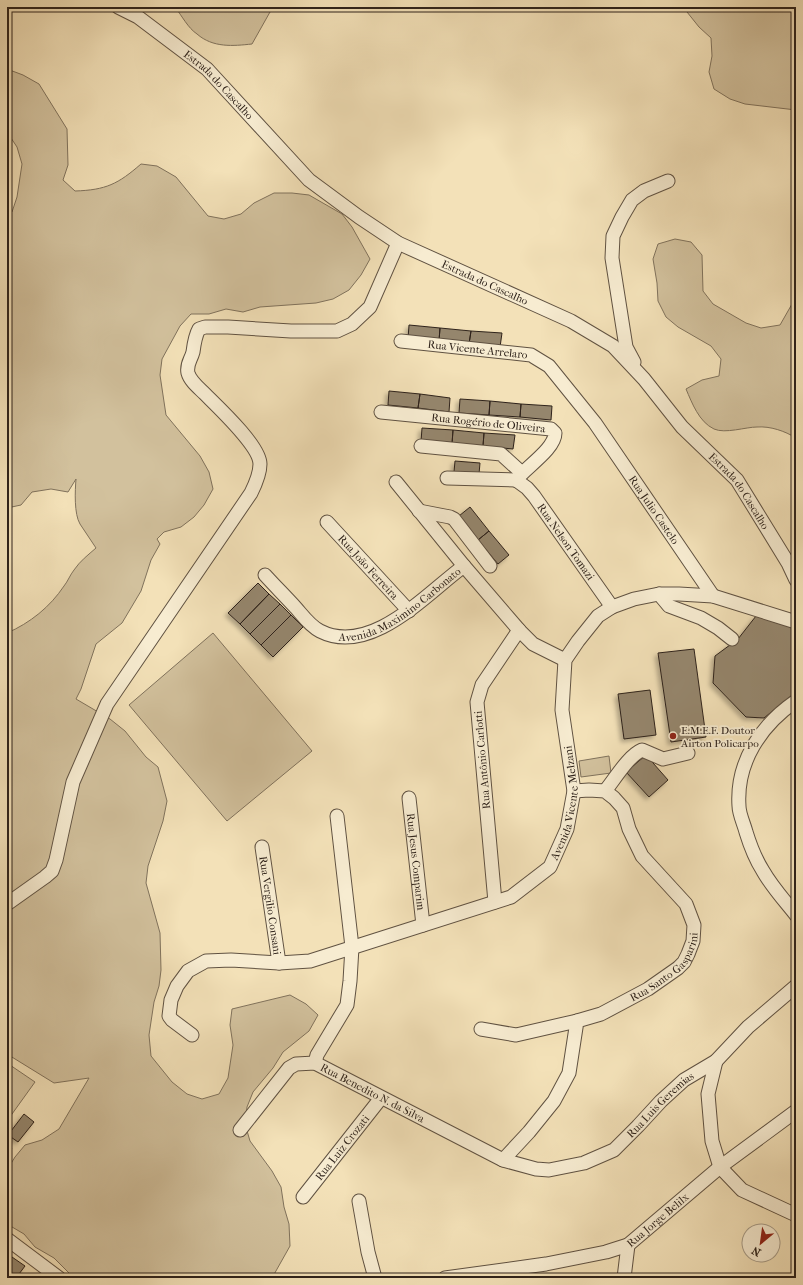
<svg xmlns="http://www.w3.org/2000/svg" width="803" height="1285" viewBox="0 0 803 1285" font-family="'IM FELL French Canon',serif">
	<defs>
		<filter id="shadow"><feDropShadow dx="-3" dy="3" stdDeviation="2" flood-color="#0004"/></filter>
	</defs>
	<rect width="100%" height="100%" fill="#f3e1b8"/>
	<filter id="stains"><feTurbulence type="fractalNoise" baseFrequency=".005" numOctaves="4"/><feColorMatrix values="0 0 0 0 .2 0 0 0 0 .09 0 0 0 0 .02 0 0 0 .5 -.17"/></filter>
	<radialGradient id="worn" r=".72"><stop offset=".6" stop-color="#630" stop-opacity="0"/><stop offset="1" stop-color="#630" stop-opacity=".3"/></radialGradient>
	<path fill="#d2c19d" stroke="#80725c" d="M175,7H276L270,12L252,44C233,46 213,48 197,34C188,28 182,16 175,7Z
		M683,7H796V110L745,104L730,99L714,89L709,72L712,56L711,38L699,27Z
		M7,69L23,75L39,84L67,129L68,165L63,180L75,191C106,190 118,184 141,164L157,166L176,177L208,216L224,219L241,214L254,203L274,193H292L309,195L342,214L352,227L370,259L361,275L349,290L333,299L316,303L260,307L243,312L226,309L209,314H191L180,326L162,359L160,375L166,415L200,456L209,472L213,489L204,505L194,517L181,527L164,532L157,539L160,544L151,560L141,591L122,623L96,644L81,689L76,699L110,719L125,731L146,757L158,767L167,801L163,821L148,866L146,883L160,933L161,970L159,986L154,1002L149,1035L151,1056L172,1082L187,1094L202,1099L219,1094L228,1078L233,1045L230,1025L232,1009L290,995L306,1004L318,1015L309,1031L283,1052L273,1068L253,1092L247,1107L245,1124L250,1141L272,1171L281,1187L284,1207L289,1224L290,1246L272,1278H74L54,1258L35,1247L24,1234L7,1224V1170L15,1157L25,1145L42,1140L59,1129L89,1078L54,1083L7,1054V633C30,623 50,607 64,586C68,581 70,575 74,570C80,561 88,555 96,548C91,540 85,532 80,524C74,514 75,491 76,479L68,492L51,489L32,492L21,505L7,508V214L12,212L17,197L22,164L17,147L7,132Z
		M675,239L691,242L702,255L703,291L713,304L746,323L761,328L780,325L796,297V438C785,431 770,426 757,427C746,427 725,434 714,429C699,422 692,403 686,389L702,380L719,376L721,359L711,346L678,327L666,317L658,301L657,283L653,259L658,244Z
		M213,633L312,751L227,821L129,705Z
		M609,756L611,773L581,777L579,761Z
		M7,1063L35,1082L7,1121Z"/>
	<path fill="#95866d" stroke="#2f231b" filter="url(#shadow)" d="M409,325L440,328L439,341L408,339Z
		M440,328L471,331L469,344L439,341Z
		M471,331L502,333L500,347L469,344Z
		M389,391L420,394L418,408L388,405Z
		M420,394L450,398L449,412L418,408Z
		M460,399L490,401L489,415L459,413Z
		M490,401L521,404L520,417L489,415Z
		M521,404L552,406L551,420L520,417Z
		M422,428L453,430L452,444L421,442Z
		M453,430L484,433L483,446L452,444Z
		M484,433L515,435L513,449L483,446Z
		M455,461L480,463L479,474L454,472Z
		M470,507L489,531L478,540L459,516Z
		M489,531L509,555L498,564L478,540Z
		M258,583L269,594L240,624L228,613Z
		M269,594L280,604L250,634L240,624Z
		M280,604L291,615L261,645L250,634Z
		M291,615L303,627L273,657L261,645Z
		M756,616L796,629L795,641L796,643V692L764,718L746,717L713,683L715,656L738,639Z
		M694,649L706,737L671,742L658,653Z
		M650,690L656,735L624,739L618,694Z
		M646,755L668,780L649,797L626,772Z
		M24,1114L34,1122L18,1142L8,1135Z
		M7,1144L12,1148L7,1154Z
		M12,1257L25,1266L16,1278H7V1263Z"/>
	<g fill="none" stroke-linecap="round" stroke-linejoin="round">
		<g stroke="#605242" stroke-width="15">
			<g id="minor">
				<path id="s1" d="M118,7L138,17L207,69L309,180L359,217L398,243L571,321L613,346L644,379L682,427L737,480L788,563L796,580"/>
				<path id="s2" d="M401,341L531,355L549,366L595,423L713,596"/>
				<path d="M634,362L626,347L612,258L613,236L622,217L632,200L644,191L668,181"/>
				<path id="s3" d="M381,412L551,429L555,433C555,449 526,467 516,480"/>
				<path d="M421,446L501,454L522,473"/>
				<path d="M447,478L516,480"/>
				<path id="s4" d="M516,480L527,488L534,496L612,607"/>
				<path d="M396,482L464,566"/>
				<path d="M419,511L450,517L454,519L490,566"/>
				<path id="s5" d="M327,522L409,611"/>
				<path id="s6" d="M265,575C275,586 286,597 296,608C303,616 310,626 320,631C371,657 427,593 464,566L519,630L533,644L565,660"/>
				<path d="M659,594L669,606L701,618L718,628L732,639"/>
				<path d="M796,701C761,725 736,762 739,806C739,814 744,824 746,832C750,845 756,860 763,871C772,887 785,901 796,915"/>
				<path d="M605,791C615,779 628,756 642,750L663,759L688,753"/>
				<path id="s7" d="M409,798L423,925"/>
				<path id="s8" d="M262,847L279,963"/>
				<path d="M495,902L477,702L482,685L519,630"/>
				<path d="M7,904L45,877L52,871L56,860L73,782L107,704L251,493C255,485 260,474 260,464C260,446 218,407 205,394C199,388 190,381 188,373C186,364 191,360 193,352C194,344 195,336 199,329L205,327H228L291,331H337L352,324L370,307L398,243"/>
				<path d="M481,1029L516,1035L577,1021"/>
				<path id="s9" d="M192,1035L172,1020L169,1016L171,1000L177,986L188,971L206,961L231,960L279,963L310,961L511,897L550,867L567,829L574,791L562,710L565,660L578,641L598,616L612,607L634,599L659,594H679L713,596L796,622"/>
				<path d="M716,1061L708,1094L712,1141L720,1167L742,1190L796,1215"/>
				<path d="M315,1063L317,1055L347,1005L350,981L352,947L337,816"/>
				<path id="s10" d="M240,1130L289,1068L296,1064L315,1063L503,1160L536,1169L549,1170L584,1163L614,1150L638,1126L661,1101L684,1080L716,1061L748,1027L796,986"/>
				<path id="s11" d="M503,1160L529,1132L554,1101L569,1073L577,1021L601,1014L648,989L678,968L684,962L688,954L693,941L694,925L686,904L642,856L629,829L623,808L614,798L605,791L589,790L574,791"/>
				<path id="s12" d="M303,1197L381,1098"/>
				<path d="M359,1201L368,1252L375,1278"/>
				<path d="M7,1239L59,1278"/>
				<path id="s13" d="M445,1278L546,1264L606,1252L628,1245L720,1167L796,1111"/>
				<path d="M624,1278L628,1245"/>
			</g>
		</g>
		<use href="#minor" stroke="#f7ecd1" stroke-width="13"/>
	</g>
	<circle fill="#8f2418" stroke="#f7ecd1" stroke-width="1.5" cx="673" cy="736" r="4"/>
	<g text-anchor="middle" stroke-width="3.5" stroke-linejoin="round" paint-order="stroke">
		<g font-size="11" fill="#2f231b" stroke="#f7ecd1">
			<text dy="4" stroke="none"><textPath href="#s1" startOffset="128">Estrada do Cascalho</textPath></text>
			<text dy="4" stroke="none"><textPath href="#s1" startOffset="464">Estrada do Cascalho</textPath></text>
			<text dy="4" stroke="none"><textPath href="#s2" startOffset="77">Rua Vicente Arrelaro</textPath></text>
			<text dy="4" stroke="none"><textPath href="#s3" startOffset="108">Rua Rogério de Oliveira</textPath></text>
			<text dy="4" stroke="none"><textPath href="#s1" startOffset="800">Estrada do Cascalho</textPath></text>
			<text dy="4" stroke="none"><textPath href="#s2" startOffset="330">Rua Julio Castelo</textPath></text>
			<text dy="4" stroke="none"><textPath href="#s4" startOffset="80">Rua Nelson Tomazi</textPath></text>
			<text dy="4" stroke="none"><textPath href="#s5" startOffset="61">Rua João Ferreira</textPath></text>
			<text dy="4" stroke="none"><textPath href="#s6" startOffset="169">Avenida Maximino Carbonato</textPath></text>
			<text transform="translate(482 760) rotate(-95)" y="4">Rua Antônio Carlotti</text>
			<text dy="4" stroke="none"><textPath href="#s9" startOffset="532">Avenida Vicente Melzani</textPath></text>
			<text dy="4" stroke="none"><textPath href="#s7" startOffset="64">Rua Jesus Comparim</textPath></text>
			<text dy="4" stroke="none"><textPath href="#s8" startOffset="59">Rua Vergilio Consani</textPath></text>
			<text dy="4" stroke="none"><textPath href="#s11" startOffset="269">Rua Santo Gasparini</textPath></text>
			<text dy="4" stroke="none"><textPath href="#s10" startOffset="171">Rua Benedito N. da Silva</textPath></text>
			<text dy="4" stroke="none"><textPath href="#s10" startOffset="498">Rua Luis Geremias</textPath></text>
			<text dy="4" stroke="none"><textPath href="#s12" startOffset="63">Rua Luiz Crozati</textPath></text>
			<text dy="4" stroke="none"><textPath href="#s13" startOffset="225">Rua Jorge Belilx</textPath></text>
		</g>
		<g font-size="11" fill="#2f231b" stroke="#f7ecd1" text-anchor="start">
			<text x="681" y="734">E.M.E.F. Doutor<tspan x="681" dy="13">Airton Policarpo</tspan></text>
		</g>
	</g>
	<rect width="803" height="1285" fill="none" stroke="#f3e1b8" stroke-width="24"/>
	<rect x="8" y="8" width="787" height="1269" fill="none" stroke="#2f231b" stroke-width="2"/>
	<rect x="12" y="12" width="779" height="1261" fill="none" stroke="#2f231b"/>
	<g transform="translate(761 1243) rotate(209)"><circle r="19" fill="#f7ecd1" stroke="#a79c88"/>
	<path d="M0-3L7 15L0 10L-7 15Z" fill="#8f2418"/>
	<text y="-6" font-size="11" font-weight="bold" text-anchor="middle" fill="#2f231b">N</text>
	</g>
	<rect width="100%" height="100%" filter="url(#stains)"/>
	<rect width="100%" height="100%" fill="url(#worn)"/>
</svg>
